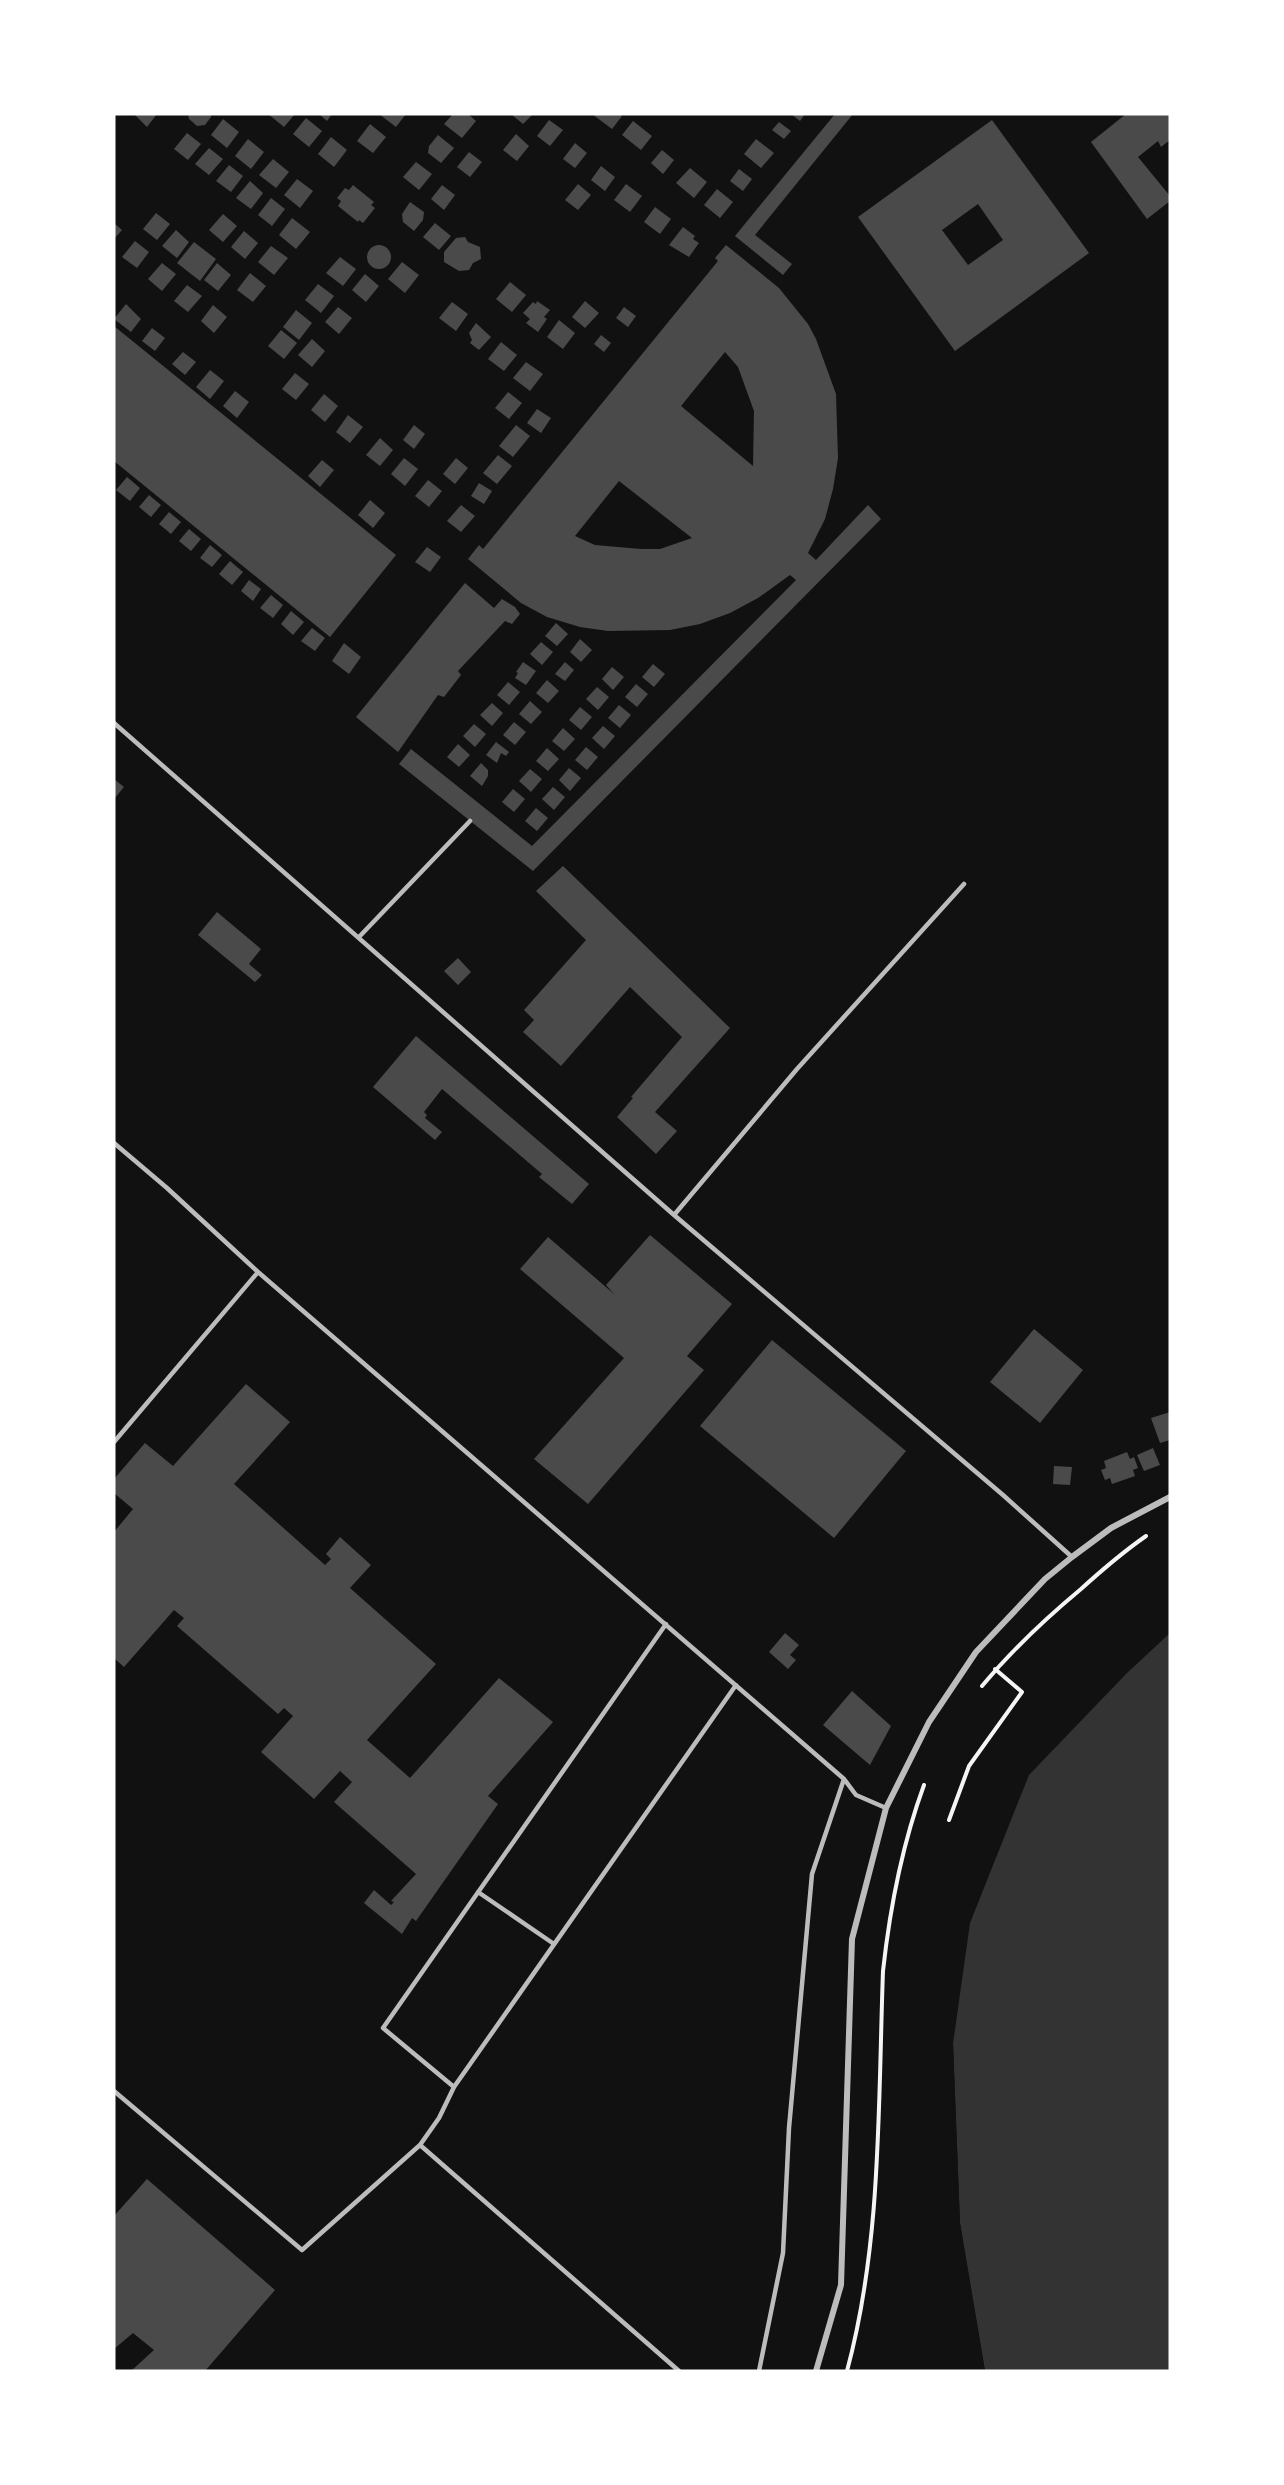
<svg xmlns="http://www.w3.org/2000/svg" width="1284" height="2485" viewBox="0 0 1284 2485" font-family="Mulish,sans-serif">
	<rect width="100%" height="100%" fill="#111"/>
	<path fill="#333" d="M1170,1633V2371H985L960,2223L953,2044L970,1923L1029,1775L1127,1673Z"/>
	<path fill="#111" d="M950,2044H953L960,2223L985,2371H982L957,2223Z"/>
	<path fill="#4a4a4a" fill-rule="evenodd" d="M134,114H157L147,127Z
		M188,114H211V117L205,125L197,126L189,119Z
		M268,114H295L284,127Z
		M319,114H332L327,121Z
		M379,114H406L396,127Z
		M453,114H468L476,121L462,138L444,124Z
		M511,114H533L523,124Z
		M592,114H619L622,116L612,129Z
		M791,114H805L800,121Z
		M835,114H853L755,235L792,264L783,275L735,236Z
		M1126,114H1170V140L1161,147L1158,141L1138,157L1170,196V201L1147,219L1091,142Z
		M306,118L322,131L309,147L293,134Z
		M223,119L239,132L227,148L211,135Z
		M549,120L563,130L550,146L537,136Z
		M992,120L1089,253L955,351L858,217ZM978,204L1003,240L968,265L942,230Z
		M633,121L652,136L641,150L622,135Z
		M779,122L791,131L784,139L772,130Z
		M370,124L386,137L373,153L357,141Z
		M187,133L201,144L188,160L174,149Z
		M516,134L529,146L517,161L503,150Z
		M438,135L454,148L441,163L428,153L429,146Z
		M331,137L347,150L334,167L318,154Z
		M248,139L264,152L251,169L235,156Z
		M756,139L774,153L761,168L744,154Z
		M575,143L587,153L575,168L563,159Z
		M209,148L223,159L209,175L195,164Z
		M662,150L674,160L663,174L651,163Z
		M469,152L482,162L470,177L457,167Z
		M273,159L289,172L276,188L259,175Z
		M416,162L432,174L419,190L403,177Z
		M229,165L243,176L231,192L216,181Z
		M601,166L615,177L605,191L591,180Z
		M690,168L707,182L694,198L676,183Z
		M739,169L752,179L743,191L730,181Z
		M297,179L313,191L300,208L284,195Z
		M250,181L263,193L251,209L236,198Z
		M578,184L591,195L578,210L565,200Z
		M626,184L642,196L630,212L614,200Z
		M353,185L374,202L371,205L375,208L363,223L359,220L358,222L338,206L341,201L337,198L345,188L349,190Z
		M442,185L455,195L444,210L431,199Z
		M717,189L733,202L720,218L704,205Z
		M271,198L285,209L272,226L258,215Z
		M410,202L424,212L423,220L414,231L403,222L402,214Z
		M655,207L671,219L660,234L644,222Z
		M156,213L170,224L157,240L143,229Z
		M223,214L237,226L223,242L209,230Z
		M292,218L310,232L296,249L279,235Z
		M114,223L122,230L114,239Z
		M435,223L451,236L439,250L423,237Z
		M683,227L695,236L693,239L699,243L689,257L669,245Z
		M176,230L189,242L177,258L162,246Z
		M244,231L258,243L245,259L231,247Z
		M465,237L468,242L480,247L481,259L473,263L469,270L459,271L444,262V252L456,238Z
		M135,241L149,252L137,268L122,257Z
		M194,242L216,259L200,281L177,263Z
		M367 257a12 12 0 1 1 24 0a12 12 0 1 1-24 0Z
		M726,245L779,288L808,324L816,339L836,394L838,458L833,489L825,519L808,553L816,560L868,505L881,519L533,871L399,764L411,749L532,846L796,580L790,575L758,598L730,613L700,624L670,630L608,631L580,627L547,617L521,603L468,559L479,545L483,549L718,261L715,258ZM725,352L738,367L754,411L753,466L681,406ZM619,481L692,538L660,549H641L595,545L575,536Z
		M271,246L288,258L274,275L258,262Z
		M340,257L356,269L343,286L326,273Z
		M402,262L419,275L405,293L388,279Z
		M162,263L176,274L162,291L148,279Z
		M217,263L231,275L218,291L204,280Z
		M250,273L266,286L253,302L237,290Z
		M365,274L379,286L366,302L352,290Z
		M510,282L526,295L512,312L496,299Z
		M318,284L334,296L321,313L305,300Z
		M187,285L202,296L188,312L174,301Z
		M537,301L550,310L544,317L547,319L538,332L526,323L530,319L523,313L533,302L536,304Z
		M585,301L599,313L585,328L572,317Z
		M452,302L468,314L456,331L439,318Z
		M126,304L141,319L131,332L114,319Z
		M213,305L227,317L214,333L201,321Z
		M338,307L352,318L339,334L325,322Z
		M624,307L636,316L628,327L616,318Z
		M296,310L312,323L299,340L283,327Z
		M559,320L575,333L563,349L547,337Z
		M476,323L491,337L479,350L470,343L472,340L469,333Z
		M114,326L396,555L330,637L114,461Z
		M152,328L165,338L155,351L142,341Z
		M281,330L297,343L284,359L268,346Z
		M601,335L611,343L604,352L594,344Z
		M312,339L325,351L312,367L298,355Z
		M501,342L517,355L504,371L488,359Z
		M183,352L196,362L185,375L172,364Z
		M526,362L543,374L530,391L513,378Z
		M210,370L224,381L210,399L196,387Z
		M295,373L309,384L296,400L282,389Z
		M235,391L249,402L237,418L223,406Z
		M508,392L522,403L509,419L495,408Z
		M324,394L338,406L325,422L311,410Z
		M537,409L551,418L541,433L527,423Z
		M348,415L363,427L350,443L336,432Z
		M414,425L425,434L414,449L403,440Z
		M516,425L530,436L513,457L499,446Z
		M380,438L393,450L380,466L366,455Z
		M498,455L512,466L497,484L483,473Z
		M404,458L418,469L405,486L391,474Z
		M456,458L468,468L455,484L443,474Z
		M322,460L334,470L320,487L308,476Z
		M127,477L140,488L130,501L116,490Z
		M428,480L442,491L429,507L415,496Z
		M479,483L492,491L484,504L471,496Z
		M149,495L161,505L151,517L139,507Z
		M370,500L385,513L373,528L358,515Z
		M461,505L475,516L461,532L447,521Z
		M169,512L181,522L171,534L159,524Z
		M189,529L201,539L191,551L179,541Z
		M210,545L222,555L212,567L200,558Z
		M427,547L441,557L430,572L415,562Z
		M230,561L243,572L232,585L219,574Z
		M249,580L261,589L253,601L241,591Z
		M465,583L494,608L502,599L515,607L520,614L512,624L505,621L458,671L461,675L444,697L438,695L398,752L356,717Z
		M271,595L283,605L273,618L260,608Z
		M291,611L304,622L293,635L281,624Z
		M556,623L568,634L557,646L545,636Z
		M312,628L325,638L315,651L301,641Z
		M580,639L592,650L581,662L570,652Z
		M541,642L553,652L542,665L530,654Z
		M344,643L361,657L349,674L332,661Z
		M523,662L536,671L526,685L515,678L518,673L516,672Z
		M565,662L574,670L565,681L555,674Z
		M653,664L665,674L654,687L642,677Z
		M612,667L624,677L613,690L602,679Z
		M547,680L559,691L548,703L536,693Z
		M508,682L520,692L509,705L497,695Z
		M636,684L648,694L637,707L625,697Z
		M597,687L609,697L598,710L586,699Z
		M530,701L542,712L531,724L519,714Z
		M492,703L503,713L492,726L480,715Z
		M619,705L631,715L620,728L608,718Z
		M580,707L592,717L581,730L569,720Z
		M514,722L526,732L515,745L503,735Z
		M474,724L486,734L475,747L463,736Z
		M603,726L615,736L604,749L592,738Z
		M563,728L575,739L564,751L552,741Z
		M496,742L509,752L506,756L501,753L497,763L486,755Z
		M458,744L470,755L459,767L447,757Z
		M586,747L598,757L587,770L575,760Z
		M547,748L559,759L548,771L536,761Z
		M481,763L488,770V776L482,786L470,776Z
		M569,768L581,778L570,791L559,780Z
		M530,769L542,779L531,792L519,781Z
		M114,779L124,787L114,799Z
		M553,787L565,797L554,810L542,799Z
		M513,789L525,799L514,812L502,802Z
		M536,808L548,818L537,831L525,821Z
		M563,866L730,1028L655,1112L677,1131L656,1154L617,1117L633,1098L631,1097L682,1037L630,987L561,1066L523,1032L534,1020L524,1010L586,940L536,891Z
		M217,912L261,949L249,964L262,975L255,982L198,935Z
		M458,958L471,972L458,985L444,971Z
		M416,1036L589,1184L572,1204L539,1177L542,1174L442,1089L424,1112L427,1115L425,1118L442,1132L435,1140L373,1087Z
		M650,1235L732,1304L687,1356L704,1370L588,1504L534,1459L624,1358L520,1269L548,1237L614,1294L606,1285Z
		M1034,1329L1083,1370L1040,1423L990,1382Z
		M772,1340L906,1451L834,1538L700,1426Z
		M246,1384L290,1422L234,1484L325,1565L331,1559L326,1554L340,1537L371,1565L350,1588L436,1664L367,1740L410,1778L499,1678L553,1722L488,1796L498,1804L416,1921L412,1918L402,1934L364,1903L374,1890L391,1905L394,1902L391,1901L416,1874L334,1802L352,1782L340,1771L314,1799L261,1752L293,1716L284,1708L278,1714L177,1626L184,1618L174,1610L124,1667L114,1658V1532L133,1509L114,1493V1479L145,1443L173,1466Z
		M1170,1412V1440L1160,1443L1151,1418Z
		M1153,1448L1160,1465L1144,1471L1137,1455Z
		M1127,1452L1130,1459L1134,1457L1138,1468L1133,1470L1135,1476L1112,1484L1110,1478L1105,1480L1101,1470L1106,1468L1104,1461Z
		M1054,1466L1072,1467L1070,1485L1053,1484Z
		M785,1633L799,1645L790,1655L796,1660L788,1669L769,1652Z
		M852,1691L891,1726L870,1765L823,1725Z
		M147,2179L275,2290L205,2371H131L154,2350L133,2333L114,2349V2216Z"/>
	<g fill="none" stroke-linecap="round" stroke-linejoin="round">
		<path stroke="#f5f5f5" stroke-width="4" d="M982,1686C1012,1650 1045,1619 1081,1589C1102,1570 1123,1552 1146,1536
			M949,1820L969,1766L1022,1692L995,1669
			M847,2371C882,2241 878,2104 883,1971C890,1907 902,1845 924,1785"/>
		<path stroke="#bcbcbc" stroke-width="4.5" d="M114,723L674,1215L1003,1495L1072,1557
			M359,937L470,821
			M114,1143L167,1188L258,1272
			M674,1215L797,1069L964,884
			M114,1442L258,1272L844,1779L812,1874L789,2128L783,2253L759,2371
			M844,1779L856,1795L886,1808
			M478,1892L554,1944
			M454,2087L383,2028L666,1624
			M114,2091L302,2250L420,2145L439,2118L454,2087L736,1685
			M420,2145L679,2371"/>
		<path stroke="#bcbcbc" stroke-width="6" d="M816,2371L841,2285L852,1939L886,1808L929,1722L976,1652L1045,1579L1072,1557L1111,1528L1170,1497"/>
	</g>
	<rect width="1284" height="2485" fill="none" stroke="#ffffff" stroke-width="231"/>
</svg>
